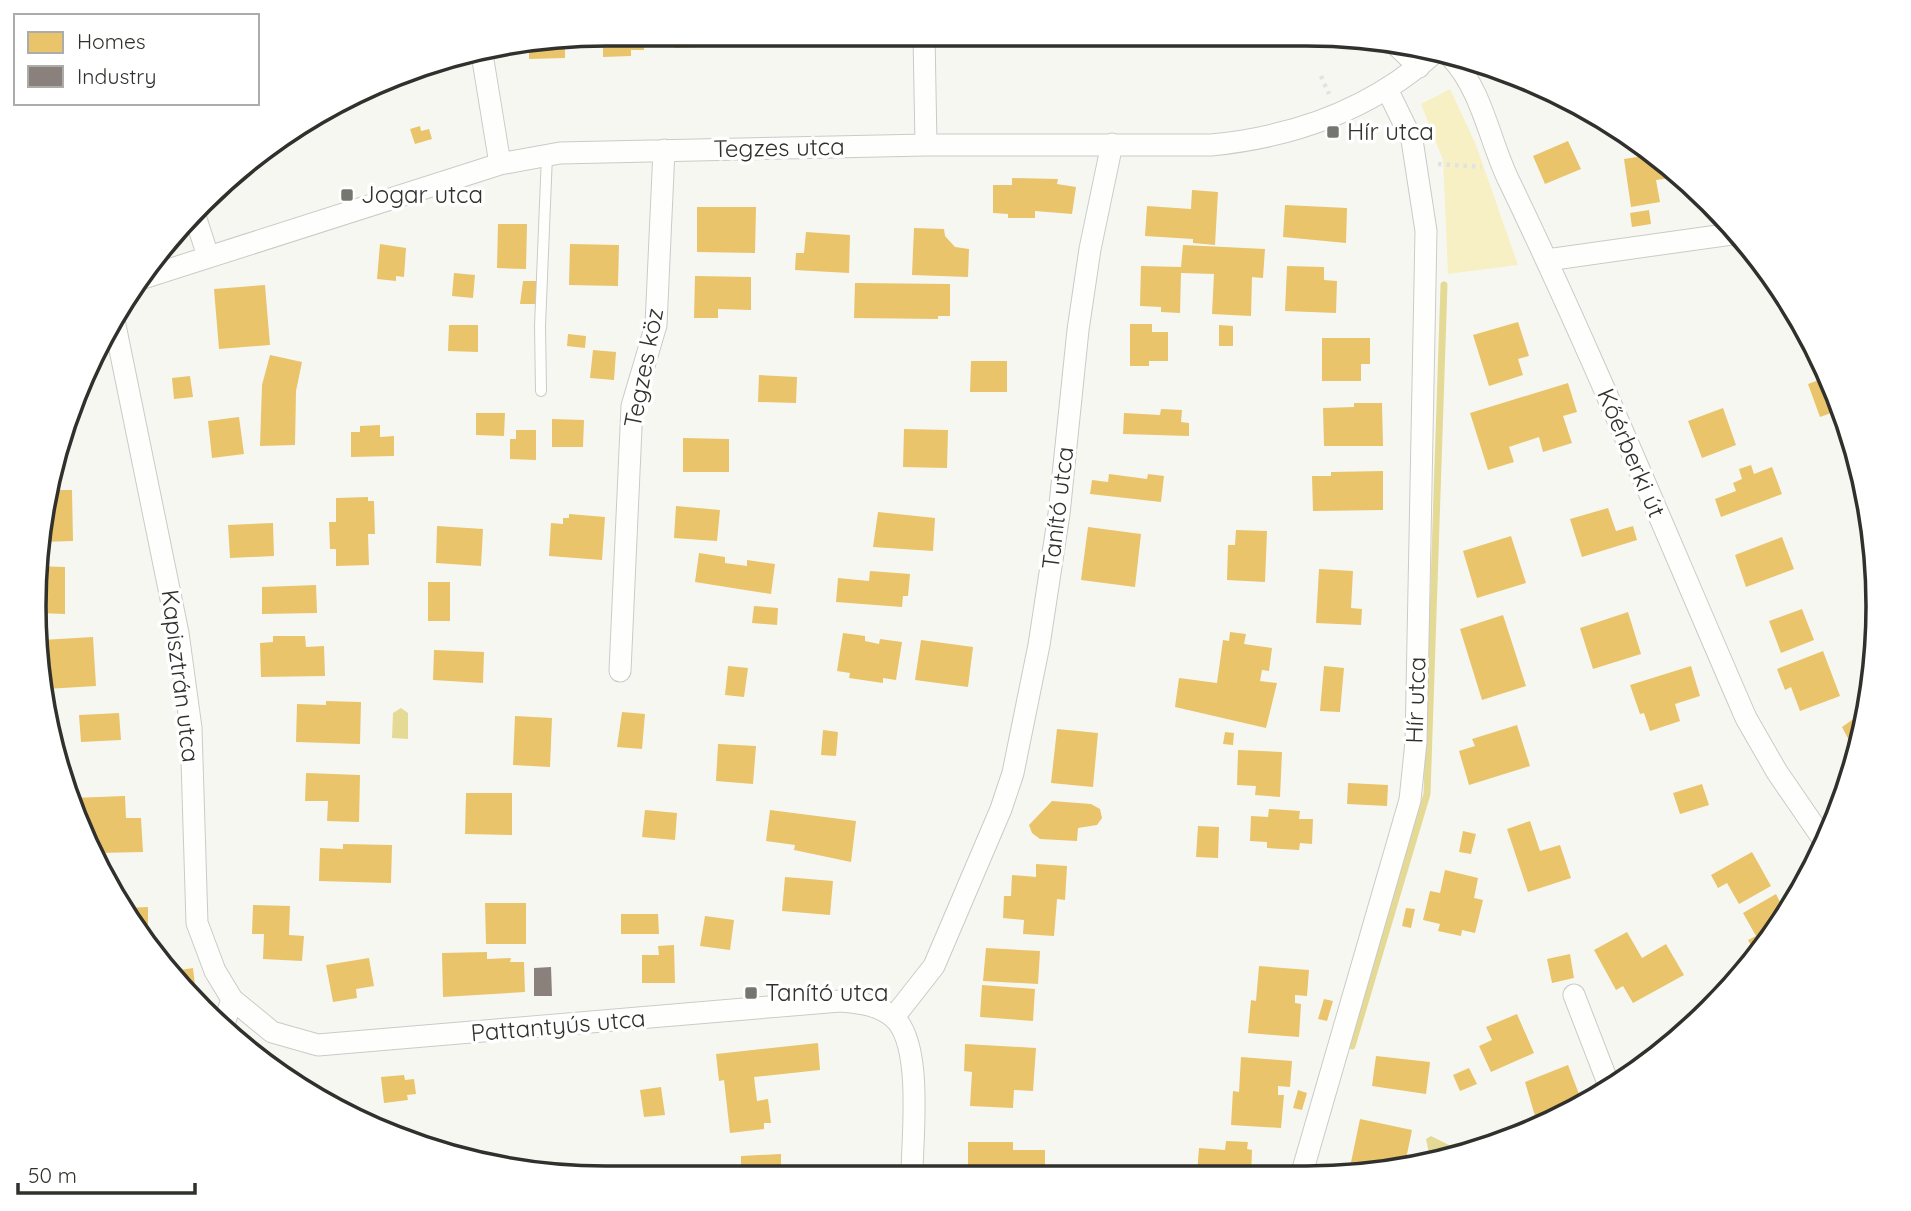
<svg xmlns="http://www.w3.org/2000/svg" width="1911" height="1211" viewBox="0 0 1911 1211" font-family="Quicksand,sans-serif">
	<rect width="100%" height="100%" fill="#f7f7f2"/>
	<path fill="#f6f0c4" d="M1450,89L1476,145L1518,265L1448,274L1443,160L1421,104Z"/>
	<path fill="#e4da96" d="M401,708L408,713V739L392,738L393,713Z
		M1431,1136L1451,1146L1454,1154L1430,1158L1426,1139Z"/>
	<path fill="#e9c46a" d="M643,33L644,50H631V56L603,57V34Z
		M674,34H700V47L675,48Z
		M725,34H764V45H726Z
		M787,34L825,35V39L787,40Z
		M848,35H885V38L848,39Z
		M565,40V58L529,59V52H512V49Z
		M310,119L312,124L289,130V129Z
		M420,126L421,131L429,129L432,139L415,144L410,129Z
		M1568,141L1581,169L1545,184L1533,156Z
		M1656,154L1669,165L1671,178L1656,180L1660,202L1631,207L1624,159Z
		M1012,178L1058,179L1057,184L1076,187L1072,214L1035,211V218H1008V214L993,213V185H1012Z
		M1192,190L1218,192L1215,245L1193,243V239L1145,236L1147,206L1191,209Z
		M1285,205L1347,208L1346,243L1283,237Z
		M697,207H756L755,253L697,252Z
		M1649,210L1651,224L1632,227L1630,213Z
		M498,224H527L526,269L497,268Z
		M914,228L944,229L945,236L955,247L969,249L968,277L912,275Z
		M806,232L850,235L849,273L795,270L796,253H804Z
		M380,244L406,248L404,277L396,276V281L377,279Z
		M570,244L619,245L618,286L569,285Z
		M1183,245L1265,249L1263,278L1252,277L1251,316L1212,314L1214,274L1181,273L1180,313L1161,312V307L1140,306L1141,266L1181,267Z
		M1287,266L1324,267V280L1337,281L1336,313L1285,311Z
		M454,273L475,275L473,298L452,296Z
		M695,276L751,277V310L718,309V318H694Z
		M523,281H537V304H520Z
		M855,283L950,284V316H938V319L854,318Z
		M265,285L270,345L219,349L214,289Z
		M1518,322L1529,356L1518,359L1523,375L1489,386L1473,335Z
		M1130,324H1152V332H1168V361H1149V366H1130Z
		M449,325H478V352L448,351Z
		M1219,325L1233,326V346H1219Z
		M568,334L586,336L585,348L567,346Z
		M1322,338H1370V364H1361V381H1322Z
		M593,350L616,352L614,380L590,378Z
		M270,355L302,362L296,391L295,445L260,446L262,385Z
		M971,361H1007V392H970Z
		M759,375L797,377L796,403L758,402Z
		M190,376L193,397L174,399L172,378Z
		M1827,377L1842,409L1820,417L1808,384Z
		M1568,383L1577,412L1563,416L1572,443L1543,452L1539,437L1509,447L1514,462L1488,470L1470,413Z
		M1354,403H1382L1383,446H1324L1323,408L1354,407Z
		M1723,408L1736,445L1702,458L1688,421Z
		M1161,409L1182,410L1181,422L1189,423V436L1123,434L1124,413L1160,415Z
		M476,413H505L504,436L476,435Z
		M239,417L244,454L212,458L208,421Z
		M552,419L584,420L583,447H552Z
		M380,425V437L394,436V456L351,457V432H360V426Z
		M904,429L948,430L947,468L903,467Z
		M516,430H536V460L510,459V439H516Z
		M683,438L729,439V472H683Z
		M1751,465L1754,474L1772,467L1782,494L1721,517L1715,499L1736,491L1733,483L1742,479L1739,469Z
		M1383,471V510L1313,511L1312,476H1331V472Z
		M1109,474L1147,479L1148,474L1164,476L1161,502L1090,494L1092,480L1108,482Z
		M50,490H72L73,541L40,542Z
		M368,497V501H374L375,534H368L369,565L336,566V549H330L329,522H336V498Z
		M676,506L720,510L717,541L674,538Z
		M1608,508L1616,531L1633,526L1637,540L1582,557L1570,519Z
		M878,512L935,518L933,551L873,547Z
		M569,514L605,517L602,560L549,556L551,523L563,524V518H569Z
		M273,523L274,556L230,558L228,525Z
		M437,526L483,529L481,566L436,563Z
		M1088,527L1141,534L1135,587L1081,580Z
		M1236,530L1267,531L1265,582L1227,580L1228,545H1235Z
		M1511,536L1526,583L1477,598L1463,551Z
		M1782,537L1794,569L1746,587L1735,555Z
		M699,553L725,557V563L747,566V560L775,564L771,594L695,582Z
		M35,566L65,567V614L39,613Z
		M1319,569L1353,571L1351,608L1362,609L1361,625L1316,623Z
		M870,571L910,574L908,596H903L902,607L836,602L838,578L869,581Z
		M428,582H450V621H428Z
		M316,585L317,613L262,614V587Z
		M754,606L778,608L777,625L752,623Z
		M1802,609L1814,640L1781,653L1769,621Z
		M1628,612L1641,654L1593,669L1580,628Z
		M1503,615L1526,686L1482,700L1460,629Z
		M1230,632L1246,634L1244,644L1272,648L1269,671L1262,670L1260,681L1277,683L1266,728L1175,707L1179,678L1217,683L1223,640L1229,641Z
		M843,633L865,636V641L879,644L880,639L902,642L896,680L883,678V683L849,678L850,673L837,671Z
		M273,636H305L306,647L324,646L325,676L261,677L260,643L273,642Z
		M93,637L96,686L46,689L42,640Z
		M921,640L973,647L968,687L915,680Z
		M434,650L484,652L483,683L433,680Z
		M1823,651L1840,696L1800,711L1791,687L1785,690L1777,669Z
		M728,666L748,668L744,697L725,695Z
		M1324,666L1344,668L1340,712L1320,711Z
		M1691,666L1700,696L1675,704L1680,721L1650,731L1644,713L1640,714L1630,685Z
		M326,701L361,702L360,744L296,742L297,704L326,705Z
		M1865,711L1859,750L1855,752L1842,727Z
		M622,712L645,714L642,749L617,747Z
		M119,713L121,740L81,742L79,715Z
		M515,716L552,718L550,767L513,765Z
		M1517,725L1530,766L1469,785L1459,751L1475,746L1472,739Z
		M1057,729L1098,733L1093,787L1051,783Z
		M823,730L838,732L836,756L821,755Z
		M1225,732L1234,733L1233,745L1223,744Z
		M718,744L756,746L753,784L716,781Z
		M1238,750L1282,752L1280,797L1255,795L1256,786L1237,785Z
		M306,773L360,775L359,822L327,821L328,801H305Z
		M1348,783L1388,785L1387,806L1347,804Z
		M1702,784L1709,805L1680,814L1673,793Z
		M466,793H512V835L465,834Z
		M125,796L126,818H141L143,852L98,853L73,798Z
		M1052,801L1091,804L1100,809L1102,818L1097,825L1078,828L1077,841L1040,839L1032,833L1029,825Z
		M1269,809L1300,811L1299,819H1313L1312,844L1300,843L1299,850L1267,848V842L1250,841L1251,816L1268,817Z
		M645,810L677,813L675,840L642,837Z
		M770,810L856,821L851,862L794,850L795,845L766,841Z
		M1530,821L1540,851L1560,845L1571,878L1528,892L1507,829Z
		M1198,826L1219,827L1218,858L1196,857Z
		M1463,831L1476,834L1471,854L1459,852Z
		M343,844L392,845L391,883L319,881L320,848L343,849Z
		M1752,852L1771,886L1739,904L1727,883L1718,888L1711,875Z
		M1036,864L1067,866L1065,900L1057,899L1054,936L1023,934L1024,920L1003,918L1004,896H1011L1012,875L1036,877Z
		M1445,870L1478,878L1474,898L1483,900L1475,933L1462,930L1461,936L1438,931L1440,924L1423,920L1430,891L1440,893Z
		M785,877L833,881L830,915L782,911Z
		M1776,894L1785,912L1767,941L1753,949L1748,940L1756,936L1743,913Z
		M485,903H526V944H486Z
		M253,905L290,906L289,935L304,936L302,961L263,959L264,934H252Z
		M148,907V928H134L126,916V908Z
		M1406,908L1415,909L1411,928L1402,926Z
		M621,914H658L659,934H621Z
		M705,916L734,920L730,950L700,946Z
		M1627,932L1642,958L1666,944L1684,975L1633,1003L1623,986L1616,990L1594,950Z
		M674,945L675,983H642V955H659L658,946Z
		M986,948L1040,951L1038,984L983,981Z
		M487,952V959L511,958L510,962H524L525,992L443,997L442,953Z
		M1570,954L1574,978L1552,983L1547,959Z
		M369,958L374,986L356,989L357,998L333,1002L326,965Z
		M1259,966L1309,970L1307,996L1295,995V1003L1301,1004L1299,1037L1248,1033L1251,1000L1256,1001Z
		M193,968L196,995L181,978L180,970Z
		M982,985L1035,989L1033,1021L980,1017Z
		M1324,999L1333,1001L1327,1021L1318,1019Z
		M1517,1014L1534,1053L1491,1072L1479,1046L1492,1040L1486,1027Z
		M818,1043L820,1070L754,1077L757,1101L768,1099L771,1123H764V1129L730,1133L724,1080L719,1081L716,1054Z
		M965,1044L1036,1048L1033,1091L1014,1090L1013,1108L970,1106L972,1072L964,1071Z
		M1376,1056L1430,1062L1426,1094L1372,1086Z
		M1241,1057L1292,1061L1290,1087L1278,1086V1095H1284L1281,1128L1231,1125L1233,1091L1239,1092Z
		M1568,1065L1582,1102L1545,1117L1544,1113L1535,1116L1525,1082Z
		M1469,1068L1477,1084L1460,1091L1453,1075Z
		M404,1075L405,1080L414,1079L416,1094L407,1095L408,1100L384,1103L381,1077Z
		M661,1087L665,1115L644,1117L640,1090Z
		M1298,1090L1307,1093L1302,1110L1293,1108Z
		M1360,1119L1412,1130L1405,1164L1346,1176L1349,1172Z
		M1226,1141L1248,1142L1247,1149L1252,1150L1251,1176L1197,1174L1199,1148L1225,1150Z
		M968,1142H1013V1150H1045V1175H968Z
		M781,1154V1170L804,1169V1174L741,1172V1156Z"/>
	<path fill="#8a817c" d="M551,967L552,996H534V968Z"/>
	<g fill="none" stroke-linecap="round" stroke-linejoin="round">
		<path stroke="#e4da96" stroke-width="7" d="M1352,1046L1427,794L1444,285"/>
		<g stroke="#cacac7" stroke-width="12">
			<path id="lane" d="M541,391L540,326L547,155"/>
		</g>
		<g stroke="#cacac7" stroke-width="23">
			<path id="street" d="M924,35L926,145
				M1393,42L1419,67
				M482,54L500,164
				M1451,57C1483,92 1489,140 1509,181C1594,357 1668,539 1746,718L1777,772L1825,842
				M195,216L208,256
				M1547,260L1739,233
				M140,279L500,164L560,153L926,145H1211C1293,137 1372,109 1434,53
				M115,325L178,633L191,728L197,923L215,971L232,999L272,1032L318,1045L840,1001C859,1003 876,1004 892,1016C924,1041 912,1137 912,1175
				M620,671L632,406L656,325L664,150
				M1574,995L1610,1088
				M894,1017L934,966L1001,809L1013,773L1039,645L1059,514L1078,330L1090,249L1112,144
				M224,1024L232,999
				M1301,1176L1410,800L1416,742L1426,231L1412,140L1387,89"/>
		</g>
		<path stroke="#e2e2e1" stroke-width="4.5" stroke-dasharray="3.5 5" stroke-linecap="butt" d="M1321,76L1329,94
			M1438,164L1481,167"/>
		<use href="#lane" stroke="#fefefd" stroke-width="10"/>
		<use href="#street" stroke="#fefefd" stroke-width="21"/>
	</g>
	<g fill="#767671" stroke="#fff" stroke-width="2.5">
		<rect x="1326" y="125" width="14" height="14" rx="3.5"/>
		<rect x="340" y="188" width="14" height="14" rx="3.5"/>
		<rect x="744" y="986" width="14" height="14" rx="3.5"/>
	</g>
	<g text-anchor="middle" stroke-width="7" stroke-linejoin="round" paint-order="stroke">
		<g font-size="24" fill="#30302c" stroke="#fff" text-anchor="start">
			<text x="1347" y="140">Hír utca</text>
			<text x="361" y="203">Jogar utca</text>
			<text x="765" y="1001">Tanító utca</text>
		</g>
		<g font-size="24" fill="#30302c" stroke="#fff">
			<text transform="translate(779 148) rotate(-1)" y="8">Tegzes utca</text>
			<text transform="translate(644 368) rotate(-79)" y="8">Tegzes köz</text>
			<text transform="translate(1631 453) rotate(67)" y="8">Kőérberki út</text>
			<text transform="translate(1058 508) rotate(-83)" y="8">Tanító utca</text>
			<text transform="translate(180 676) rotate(83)" y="8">Kapisztrán utca</text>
			<text transform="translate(1416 700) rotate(-88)" y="8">Hír utca</text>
			<text transform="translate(558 1026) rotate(-5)" y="8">Pattantyús utca</text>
		</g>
	</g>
	<path d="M0 0H1911V1211H0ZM606 46H1306A560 560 0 0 1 1866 606V606A560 560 0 0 1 1306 1166H606A560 560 0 0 1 46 606V606A560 560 0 0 1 606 46Z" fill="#fff" fill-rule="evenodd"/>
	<path fill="none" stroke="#30302c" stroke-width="3.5" d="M606 46H1306A560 560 0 0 1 1866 606V606A560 560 0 0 1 1306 1166H606A560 560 0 0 1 46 606V606A560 560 0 0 1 606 46Z"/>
	<rect x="14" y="14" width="245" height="91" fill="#ffffff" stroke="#acacab" stroke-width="2"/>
	<rect x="28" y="32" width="35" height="21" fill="#e9c46a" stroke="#acacab" stroke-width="2"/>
	<text x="77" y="49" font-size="21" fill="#30302c">Homes</text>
	<rect x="28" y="66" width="35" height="21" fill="#8a817c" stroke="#acacab" stroke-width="2"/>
	<text x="77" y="84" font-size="21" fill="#30302c">Industry</text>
	<path d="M18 1183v10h177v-10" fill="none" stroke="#30302c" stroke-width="3.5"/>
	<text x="28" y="1183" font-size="21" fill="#30302c" stroke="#ffffff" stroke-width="5" paint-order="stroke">50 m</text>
</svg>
